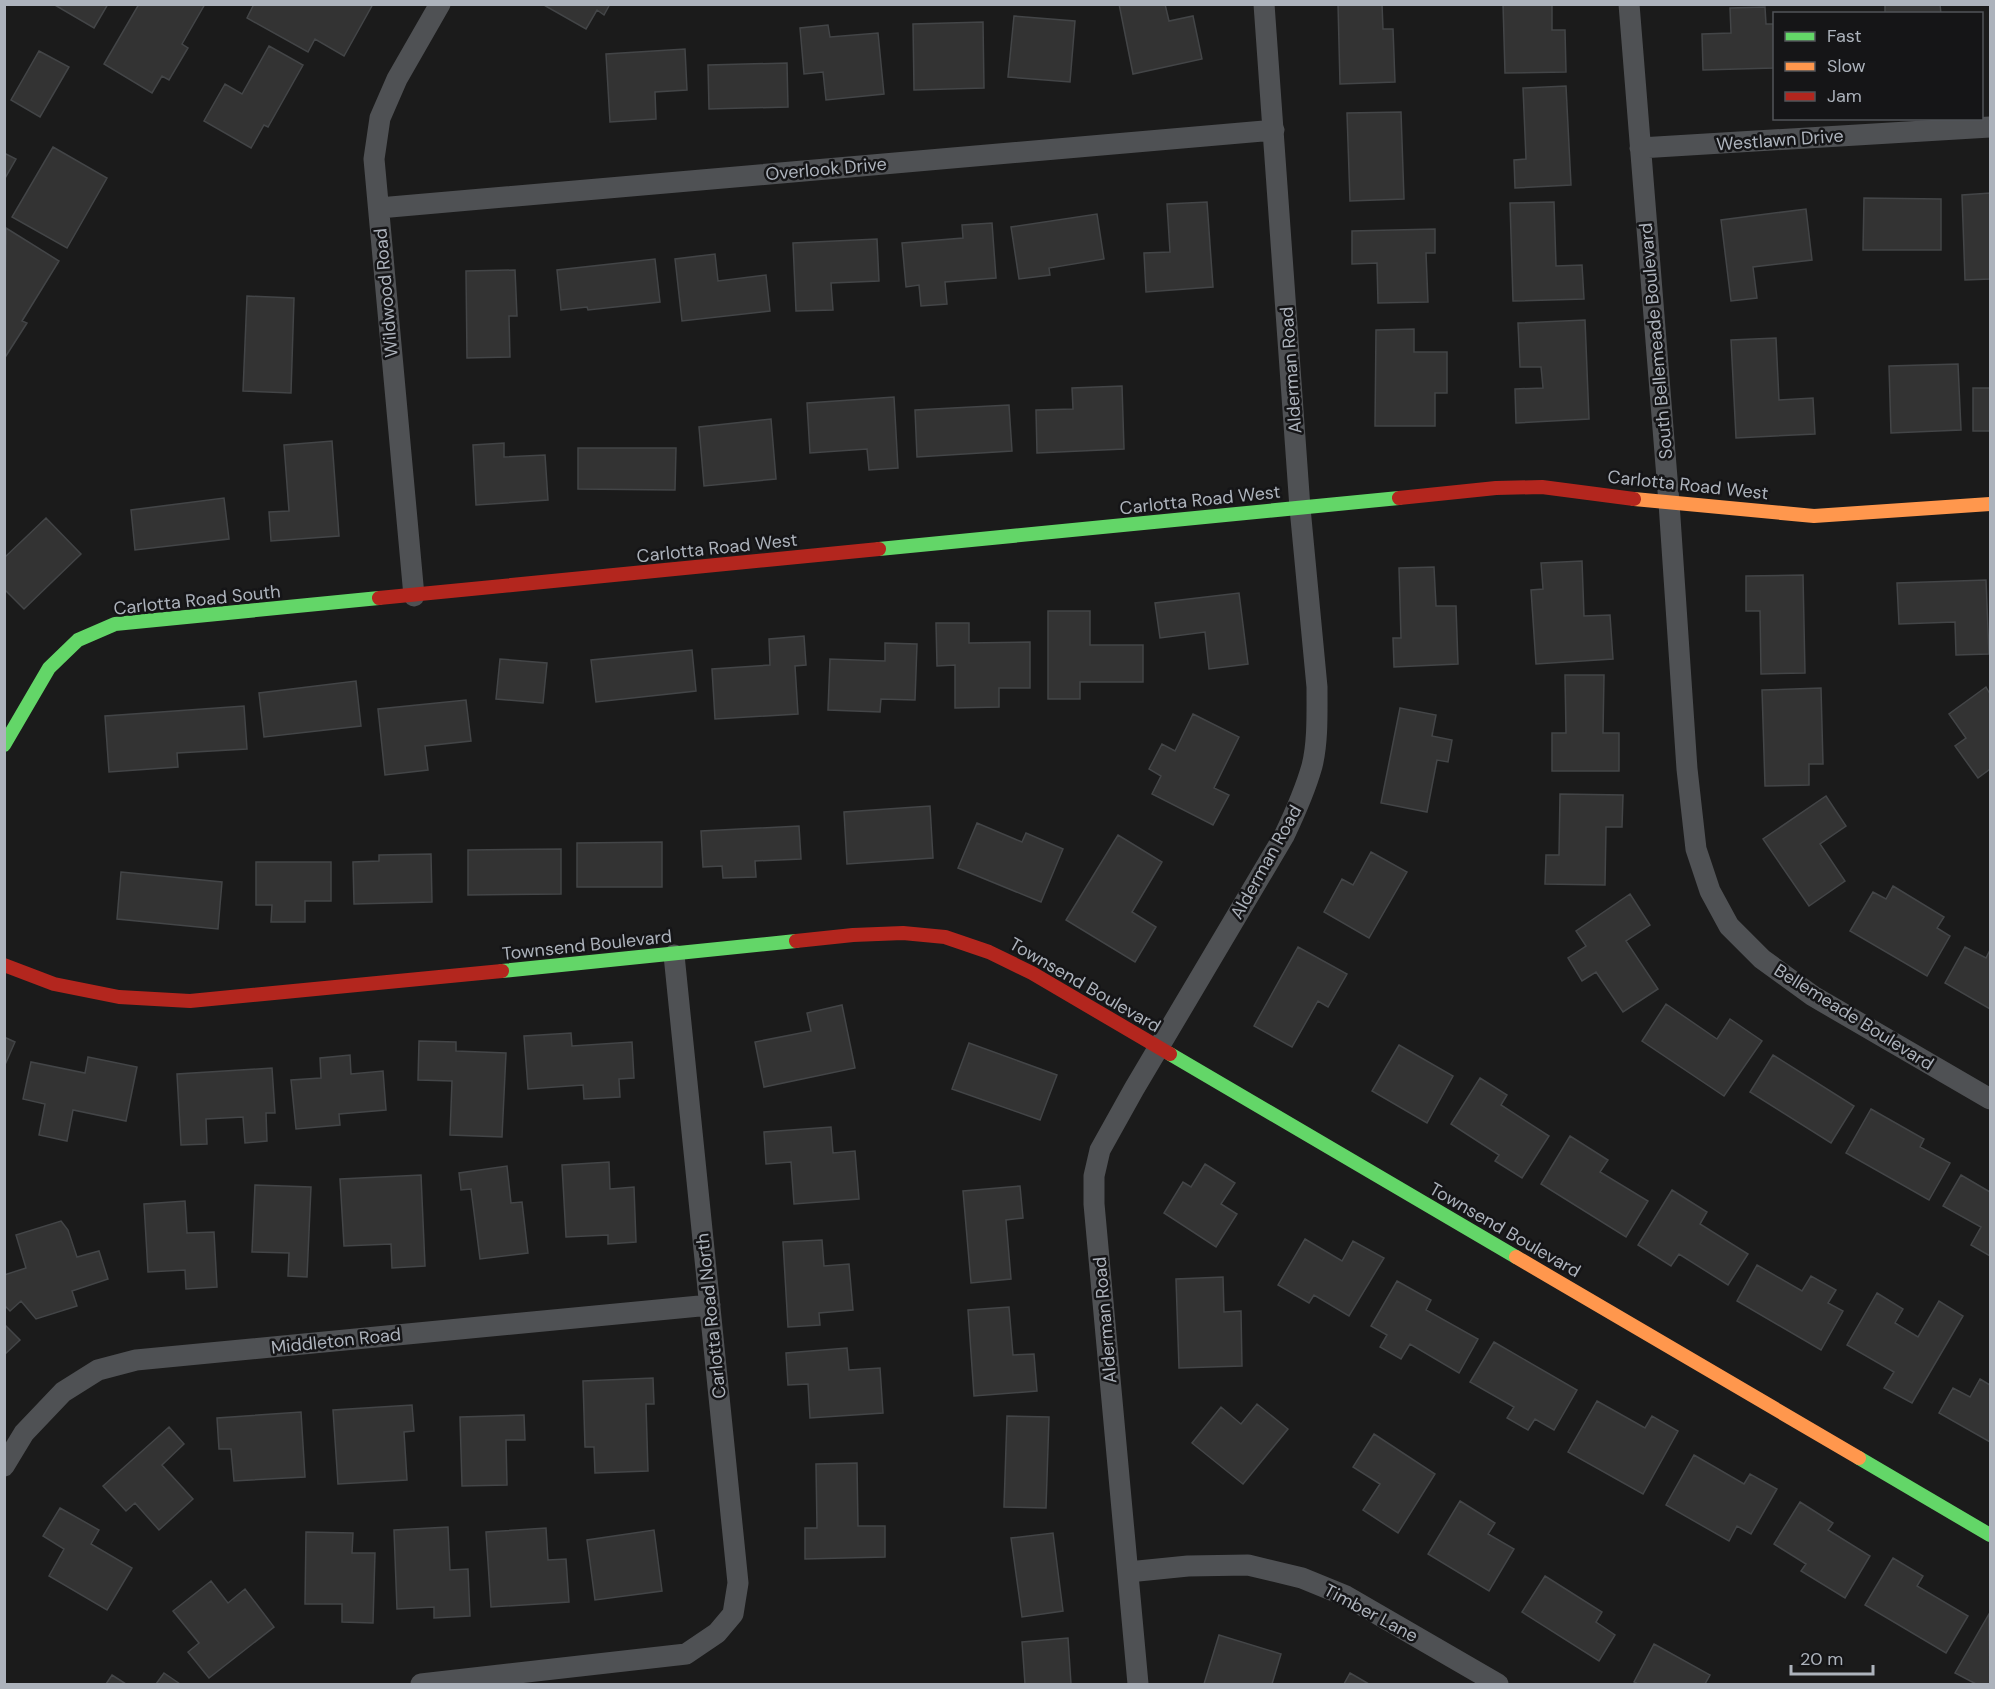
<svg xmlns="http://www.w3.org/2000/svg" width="1995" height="1689" viewBox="0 0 1995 1689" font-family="'DM Sans',sans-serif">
	<rect width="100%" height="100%" fill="#1b1b1b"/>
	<path fill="#333" stroke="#434547" stroke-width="1.5" d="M53,4H108L94,28Z
		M139,4H205L182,44L188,48L169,80L162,76L152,93L104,64Z
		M254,4H373L344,56L315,39L308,52L247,18Z
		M542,4H610L604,15L597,10L586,29Z
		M1119,4H1165L1169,21L1193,16L1202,59L1133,74Z
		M1338,4H1382L1383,29H1393L1395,82L1340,84Z
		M1503,4H1552V30H1565L1566,72L1505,73Z
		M1885,4H1940L1941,14H1875L1885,13Z
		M1765,7L1766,24H1774V68L1703,70L1702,34L1731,33L1730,8Z
		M1014,16L1075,21L1070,82L1008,77Z
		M983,22L984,88L914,90L913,24Z
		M828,25L830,37L878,33L884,94L826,100L823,72L804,74L800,28Z
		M269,46L303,65L268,127L264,125L251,148L204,121L225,84L242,94Z
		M685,49L687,90L655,92L656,119L610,122L606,54Z
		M39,51L69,67L40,117L11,100Z
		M787,63L788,107L709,109L708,65Z
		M1566,86L1571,185L1515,188L1514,160L1526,159L1523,88Z
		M1401,112L1404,199L1350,201L1347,113Z
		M53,147L107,178L67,248L12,217Z
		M4,153L16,159L4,180Z
		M1990,193V279L1965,280L1962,195Z
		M1864,198L1941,199V250H1863Z
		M1207,202L1213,287L1146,292L1144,253L1170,252L1167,204Z
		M1554,202L1556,266L1582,265L1584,299L1513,301L1510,203Z
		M1806,209L1812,260L1753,267L1757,298L1731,301L1721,220Z
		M1097,214L1104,259L1049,268L1050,275L1019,279L1011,227Z
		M992,223L996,278L945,282L947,304L921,306L919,285L906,287L902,243L963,238L962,225Z
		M6,228L59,261L22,321L27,323L4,359Z
		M1435,229V253H1426L1428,302L1378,303L1377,263L1352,264V231Z
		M877,239L879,281L831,283L833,310L796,311L793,243Z
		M715,254L718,281L766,275L770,311L682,321L675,259Z
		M655,259L660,302L588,310L587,307L561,310L557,270Z
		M515,270L517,316H509L510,357L467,358L466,271Z
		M247,296L294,298L291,393L243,391Z
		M1585,320L1589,419L1516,423L1515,389L1543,388L1541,367H1520L1518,323Z
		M1414,329V352H1447V393H1435V426H1375L1376,330Z
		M1776,338L1779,400L1813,398L1815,434L1736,438L1731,340Z
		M1958,364L1961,430L1891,433L1889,366Z
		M1122,386L1124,449L1037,453L1036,410L1073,409L1072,388Z
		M1973,388H1990V431H1973Z
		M894,397L898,468L869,470L867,449L810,453L807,403Z
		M1009,405L1012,451L917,457L915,410Z
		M771,419L776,479L704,486L699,427Z
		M332,441L339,536L271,541L269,512L289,511L284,445Z
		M504,443V457L545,455L548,500L476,505L473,445Z
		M578,448H676L675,490L578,489Z
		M224,498L229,539L135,550L131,510Z
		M46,518L81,554L24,609L4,589V558Z
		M1582,561L1584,616L1610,615L1613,659L1536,664L1531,590L1543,589L1541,563Z
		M1434,567L1436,606H1456L1458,664L1394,667L1393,638H1401L1399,568Z
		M1803,575L1805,673L1761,674L1760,611H1746V576Z
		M1986,580L1989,654L1956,655L1955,622L1899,624L1897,583Z
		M1239,593L1248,664L1209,669L1205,632L1160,638L1155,603Z
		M1048,611H1090V645H1143V682H1080V699H1048Z
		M936,623H969V643L1030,642V688H999V707L955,708V665L937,666Z
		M804,636L806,665L795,666L798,714L715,719L712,669L770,665L769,639Z
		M885,643L917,644L915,700L881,699L880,712L828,710L830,659L885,661Z
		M692,650L696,691L596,702L591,660Z
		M500,659L547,663L543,703L496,699Z
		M1565,675H1604L1603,733H1619V771H1552V733H1566Z
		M356,681L361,726L264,737L259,693Z
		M1986,687L1990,694V769L1978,778L1955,746L1966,738L1949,714Z
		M1821,688L1823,764H1809V785L1765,786L1762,690Z
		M466,700L471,741L425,746L428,770L385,775L378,709Z
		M244,706L247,749L177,753L178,767L109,772L105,716Z
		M1400,708L1436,715L1432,736L1452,740L1448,762L1437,760L1427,812L1381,803Z
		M1193,714L1239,737L1214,788L1229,795L1213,825L1152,794L1161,776L1149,769L1162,744L1175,751Z
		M1560,794L1623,795L1622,827H1606L1605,885L1545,884L1546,855H1559Z
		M1826,796L1846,826L1820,844L1845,881L1809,906L1763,839Z
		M930,806L933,858L847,864L844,812Z
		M977,823L1022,842L1026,833L1063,849L1041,902L958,868Z
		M799,826L801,859L755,861L756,877L723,878L722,866L703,867L701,831Z
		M1118,835L1162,862L1132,912L1156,927L1135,962L1066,920Z
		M662,842V887H577V843Z
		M561,849V894L468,895V850Z
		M1371,852L1407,872L1369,938L1324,912L1342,879L1353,885Z
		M431,854L432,902L354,904L353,862L379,861V855Z
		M256,862H331V901H305V922H271L272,905H256Z
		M121,872L222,882L218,929L117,919Z
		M1893,886L1944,917L1937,928L1950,936L1927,976L1850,931L1873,892L1886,899Z
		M1630,894L1650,925L1626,941L1658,989L1623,1012L1596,972L1582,981L1568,958L1586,946L1576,931Z
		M1298,947L1347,974L1328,1007L1318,1001L1292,1047L1254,1026Z
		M1965,947L1986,958L1990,950V1009L1945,983Z
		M1666,1004L1717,1039L1730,1019L1762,1041L1724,1096L1642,1041Z
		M842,1005L855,1068L764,1087L755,1042L811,1031L807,1013Z
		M571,1033L572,1046L632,1042L634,1078L619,1079L620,1097L584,1099L583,1085L528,1089L524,1036Z
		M4,1037L15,1042L4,1067Z
		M419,1041L456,1042V1051L506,1053L502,1137L450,1135L452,1081L418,1080Z
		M969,1043L1057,1075L1040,1120L952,1089Z
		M1399,1045L1453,1076L1427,1123L1372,1091Z
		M350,1055L351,1074L383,1071L386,1110L339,1114L340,1125L296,1129L291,1080L321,1078L320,1058Z
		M1773,1055L1854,1106L1831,1143L1750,1092Z
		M88,1057L137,1067L126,1121L73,1110L67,1141L39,1135L45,1104L23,1099L31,1062L85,1073Z
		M272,1068L275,1113H266L267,1141L245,1143L243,1117L206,1119L207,1144L181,1145L177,1074Z
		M1480,1078L1507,1095L1501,1105L1549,1136L1522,1178L1495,1161L1499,1155L1451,1124Z
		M1871,1109L1924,1139L1920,1147L1950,1163L1929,1200L1846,1153Z
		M831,1127L833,1153L855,1151L859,1199L794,1204L791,1162L766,1164L764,1132Z
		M1570,1136L1608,1160L1600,1172L1648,1201L1626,1237L1541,1184Z
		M609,1162L610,1189L634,1187L636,1242L608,1244V1235L566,1237L562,1165Z
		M1205,1164L1235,1183L1221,1204L1237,1214L1216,1247L1164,1213L1183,1182L1191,1187Z
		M507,1166L511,1203L522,1202L528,1253L480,1259L471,1189L461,1190L459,1173Z
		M421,1175L425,1266L392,1268L391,1244L344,1246L340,1179Z
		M1961,1175L1990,1192V1256L1971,1245L1981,1227L1943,1206Z
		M255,1185L311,1187L307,1277L288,1276L289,1253L252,1252Z
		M1020,1186L1023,1218L1006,1220L1011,1279L971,1283L963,1191Z
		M1672,1190L1707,1212L1700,1224L1748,1254L1728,1285L1679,1254L1671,1266L1638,1245Z
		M185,1201L187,1233L214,1232L217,1287L186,1289L185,1270L148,1272L144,1204Z
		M61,1221L68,1230L77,1257L99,1251L108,1279L72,1291L77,1306L36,1319L21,1301L10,1311L4,1305V1275L26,1268L16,1235Z
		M1305,1239L1342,1261L1353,1241L1384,1258L1349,1316L1314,1295L1309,1303L1278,1285Z
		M822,1240L824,1266L849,1264L853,1310L819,1313L820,1325L788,1327L783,1242Z
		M1757,1265L1802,1291L1811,1276L1836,1290L1828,1303L1843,1311L1821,1350L1737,1301Z
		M1223,1277L1224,1312L1241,1311L1242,1366L1179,1368L1176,1279Z
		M1397,1281L1431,1300L1426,1310L1478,1339L1459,1373L1410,1344L1401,1359L1380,1347L1387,1335L1371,1326Z
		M1877,1293L1903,1309L1895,1323L1918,1337L1939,1301L1963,1316L1912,1403L1884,1388L1894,1372L1847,1345Z
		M1009,1307L1013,1355L1034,1354L1037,1391L974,1396L968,1310Z
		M4,1324L20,1340L4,1355Z
		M1494,1342L1577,1390L1554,1430L1535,1419L1528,1430L1507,1418L1514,1407L1470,1382Z
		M847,1348L849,1370L880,1368L883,1413L810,1418L808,1384L788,1385L786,1353Z
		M653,1378L654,1404H646L648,1471L595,1473L594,1447H585L583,1381Z
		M1980,1379L1990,1385V1442L1939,1413L1953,1388L1970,1397Z
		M1597,1401L1645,1428L1652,1416L1678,1431L1643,1494L1568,1452Z
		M1257,1404L1288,1429L1243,1484L1192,1443L1221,1407L1241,1424Z
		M412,1405L414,1431L404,1432L407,1480L338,1484L333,1410Z
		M301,1412L305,1477L234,1481L231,1449H219L217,1418Z
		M524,1415L525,1440H506L507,1485L462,1486L460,1417Z
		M1007,1416L1049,1417L1046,1508L1004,1507Z
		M169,1427L184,1444L162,1465L193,1499L159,1530L135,1503L126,1511L103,1486Z
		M1374,1434L1435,1474L1398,1533L1363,1510L1380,1484L1353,1467Z
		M1694,1455L1744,1484L1750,1474L1777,1489L1751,1534L1737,1526L1729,1541L1666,1505Z
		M857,1463L858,1526H885V1557L805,1559V1528H817L816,1464Z
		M1460,1501L1495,1523L1488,1534L1514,1549L1489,1591L1428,1554Z
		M1800,1502L1833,1523L1828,1530L1870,1556L1845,1598L1801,1571L1806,1564L1774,1544Z
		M60,1508L99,1530L91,1544L132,1568L107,1610L49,1576L64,1549L43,1536Z
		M448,1527L450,1570L468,1569L470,1616L434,1618V1607L397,1609L394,1530Z
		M546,1528L548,1560L566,1559L569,1602L491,1607L486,1532Z
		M654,1530L662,1591L595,1600L587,1540Z
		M306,1532L353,1533L352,1553H375L373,1623L342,1622V1604H305Z
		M1053,1533L1063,1611L1022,1617L1011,1538Z
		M1893,1558L1923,1576L1917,1586L1968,1616L1946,1653L1865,1605Z
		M1545,1576L1602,1612L1596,1622L1615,1635L1599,1661L1522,1612Z
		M211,1581L228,1603L245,1589L274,1627L209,1678L188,1652L199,1643L173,1611Z
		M1989,1614L1990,1684H1976L1955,1673Z
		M1219,1635L1281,1654L1272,1684H1204Z
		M1068,1638L1071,1684H1025L1022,1642Z
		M1654,1644L1710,1675L1705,1684H1638L1634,1682Z
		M164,1673L180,1684H156Z
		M1350,1673L1369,1684H1344Z
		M112,1675L126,1684H106Z"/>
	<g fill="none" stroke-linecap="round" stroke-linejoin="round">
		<path stroke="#4f5154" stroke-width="21" d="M1629,4L1669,503L1687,769L1696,849L1710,891L1729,926L1762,959L1813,996L1990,1099
			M1640,148L1990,127
			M379,208L1274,130
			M414,596L374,159L380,118L397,79L440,4
			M4,1466L24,1433L63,1392L98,1370L136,1360L710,1305
			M1128,1572L1188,1566L1248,1565L1302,1578L1346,1596L1498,1684
			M421,1684L686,1654L717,1633L733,1614L738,1583L674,955
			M1138,1684L1094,1204V1176L1100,1150L1134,1089L1284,836C1295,813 1305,791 1312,766C1318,742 1317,713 1317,687L1300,508L1264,4"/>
		<path stroke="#63d668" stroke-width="14" d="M879,549L1399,498
			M4,745L49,668L78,640L115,624L379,598
			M502,971L796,941
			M1170,1054L1516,1257
			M1859,1458L1990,1535"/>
		<path stroke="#ff974d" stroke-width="14" d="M1634,499L1814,516L1990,504
			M1516,1257L1859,1458"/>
		<path stroke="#b3261e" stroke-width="14" d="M1399,498L1496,488L1542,487L1634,499
			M379,598L879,549
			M796,941L853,935L903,933L945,937L989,952L1032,973L1170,1054
			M4,965L54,984L119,997L190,1001L502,971"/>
	</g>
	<g text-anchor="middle" stroke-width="5" stroke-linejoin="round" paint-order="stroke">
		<g font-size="18" fill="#adb3bc" stroke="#151517">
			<text transform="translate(1780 140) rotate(-4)" y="6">Westlawn Drive</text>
			<text transform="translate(826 169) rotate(-5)" y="6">Overlook Drive</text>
			<text transform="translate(386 293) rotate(-95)" y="6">Wildwood Road</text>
			<text transform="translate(1656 341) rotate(-95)" y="6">South Bellemeade Boulevard</text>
			<text transform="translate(1291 370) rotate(-94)" y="6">Alderman Road</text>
			<text transform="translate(1688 485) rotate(6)" y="6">Carlotta Road West</text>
			<text transform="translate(1200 500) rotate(-6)" y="6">Carlotta Road West</text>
			<text transform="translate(717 548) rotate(-6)" y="6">Carlotta Road West</text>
			<text transform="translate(197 600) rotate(-6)" y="6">Carlotta Road South</text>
			<text transform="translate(1266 862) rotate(-61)" y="6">Alderman Road</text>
			<text transform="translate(587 945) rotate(-6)" y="6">Townsend Boulevard</text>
			<text transform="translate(1085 985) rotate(30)" y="6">Townsend Boulevard</text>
			<text transform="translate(1854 1017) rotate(32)" y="6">Bellemeade Boulevard</text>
			<text transform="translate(1505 1230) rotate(30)" y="6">Townsend Boulevard</text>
			<text transform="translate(711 1316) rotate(-96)" y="6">Carlotta Road North</text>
			<text transform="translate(1105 1320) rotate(-95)" y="6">Alderman Road</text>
			<text transform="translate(336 1341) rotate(-6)" y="6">Middleton Road</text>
			<text transform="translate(1371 1613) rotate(28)" y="6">Timber Lane</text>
		</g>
	</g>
	<rect width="1995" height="1689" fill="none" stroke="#adb3bc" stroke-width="12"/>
	<rect x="1773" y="12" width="210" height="108" fill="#151517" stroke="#525459" stroke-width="1.5"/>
	<rect x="1785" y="32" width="30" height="9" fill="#63d668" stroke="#525459" stroke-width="1.5"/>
	<text x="1827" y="42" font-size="18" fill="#adb3bc">Fast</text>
	<rect x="1785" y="62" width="30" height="9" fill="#ff974d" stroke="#525459" stroke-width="1.5"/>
	<text x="1827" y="72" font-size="18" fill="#adb3bc">Slow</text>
	<rect x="1785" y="92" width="30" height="9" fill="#b3261e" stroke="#525459" stroke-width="1.5"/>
	<text x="1827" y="102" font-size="18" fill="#adb3bc">Jam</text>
	<path d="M1791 1665v9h82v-9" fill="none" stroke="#adb3bc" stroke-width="3"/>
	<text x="1800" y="1665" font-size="18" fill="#adb3bc" stroke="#151517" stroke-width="4.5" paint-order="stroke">20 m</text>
</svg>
